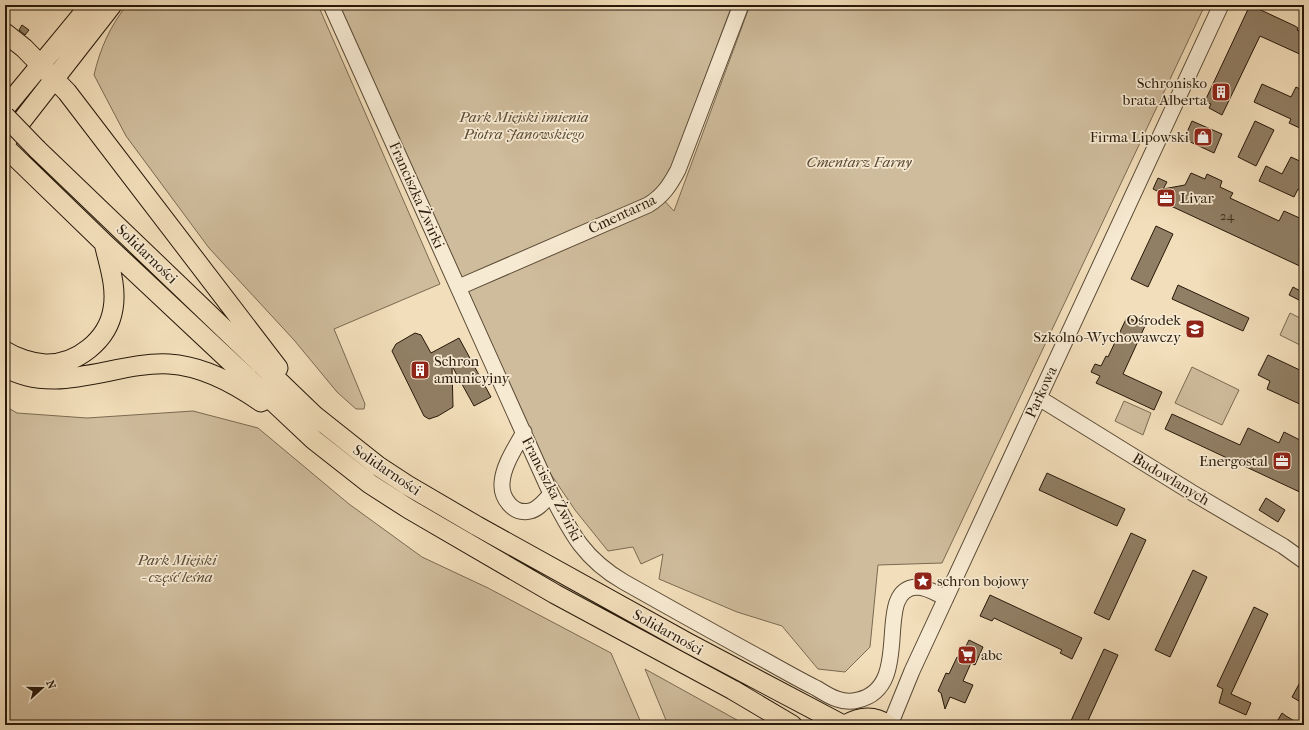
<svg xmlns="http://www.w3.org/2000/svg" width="1309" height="730" viewBox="0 0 1309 730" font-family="'IM FELL French Canon',serif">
	<rect width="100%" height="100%" fill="#f2deba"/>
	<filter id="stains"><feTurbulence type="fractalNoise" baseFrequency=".005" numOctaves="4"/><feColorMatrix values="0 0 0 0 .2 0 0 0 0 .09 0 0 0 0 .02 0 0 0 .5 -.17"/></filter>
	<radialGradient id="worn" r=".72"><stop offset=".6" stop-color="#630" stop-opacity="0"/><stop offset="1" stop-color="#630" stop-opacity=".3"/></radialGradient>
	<path fill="#cfbc9c" stroke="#7b6a52" d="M127,5H318L440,284L334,329L365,404L364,409H356L337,392L294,340L209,248L126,136L94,75C100,49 110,26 127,5Z
		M335,5H732L672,167L658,194L674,211L750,5H1205L942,563L878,565L870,647L845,672L818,669L782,626L737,612L659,579L663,554L641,564L633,547L608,551L575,510L548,470Z
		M1290,313L1304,320V347L1280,335Z
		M1192,367L1239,390L1222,425L1175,403Z
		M1124,401L1151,413L1143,435L1115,421Z
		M5,406L17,413L87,418L193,411L258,428L349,504L422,557L488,588L611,653L642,725H5Z
		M645,669L746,725H668Z"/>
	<path fill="#917f65" stroke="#271809" d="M1250,5L1295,26L1298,28L1297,30L1304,33V56L1260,36L1222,115L1209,108L1211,104L1205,101Z
		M22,25L29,30L25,35L19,30Z
		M1262,84L1291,97L1296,87L1304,91V130L1289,123L1291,119L1254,102Z
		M1192,121L1222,134L1214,153L1184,139Z
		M1255,121L1274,130L1256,166L1238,157Z
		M1291,157L1304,163V192L1298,189L1294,197L1259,181L1266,166L1282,174Z
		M1191,173L1205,179L1207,174L1222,181L1220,187L1233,193L1230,198L1279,221L1284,211L1304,220V268L1158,200L1163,189L1185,185Z
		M1158,178L1167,182L1161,193L1153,189Z
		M1156,226L1173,234L1148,287L1131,279Z
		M1178,285L1249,318L1243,331L1172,299Z
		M1293,287L1304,293L1301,301L1289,295Z
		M1127,317L1145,326L1123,374L1162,392L1154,410L1096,383L1100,376L1091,372L1095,364L1101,366L1106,356L1108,357Z
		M415,333L421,335L431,353L459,338L491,397L474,406L452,366L453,407L438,416L429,419L424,416L392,351L396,344Z
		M1268,355L1304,372V406L1267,389L1270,381L1258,375Z
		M1172,414L1240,445L1248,428L1279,443L1284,432L1304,442L1299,452L1304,454V494L1165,429Z
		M1047,473L1125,509L1117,526L1039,490Z
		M1266,498L1285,510L1278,522L1259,510Z
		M1131,533L1146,540L1109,620L1094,613Z
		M1193,570L1207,577L1170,657L1155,650Z
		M990,595L1082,638L1072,659L1060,653L1062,650L994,618L992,621L980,616Z
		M1254,607L1268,614L1231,694L1251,703L1246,715L1219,703L1223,689L1217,686Z
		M969,640L983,647L975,665L971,663L963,681L973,685L965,703L950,697L945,709L941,693L938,691L946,673L949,674L957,657L960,658Z
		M1104,649L1118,655L1086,725H1069Z
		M1304,675V704L1292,697Z
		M1282,713L1286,716L1301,725H1275Z"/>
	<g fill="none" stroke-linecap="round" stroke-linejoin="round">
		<g stroke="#5a4a35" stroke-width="17">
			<path id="minor" d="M331,5L551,494C571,533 584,559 624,582C672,609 720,636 768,662C784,671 800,680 816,688C823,692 830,697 837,699C845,702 851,702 858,700C916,687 871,589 917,587C927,587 937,594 946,598
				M459,287L648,205C663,196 670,185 678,170L741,5
				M1039,398L1191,492L1283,546L1304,561
				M524,432C516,447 503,465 502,483C501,498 513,515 530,511C539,509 545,500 551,494
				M890,725L912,671L1221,5"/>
		</g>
		<g stroke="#271809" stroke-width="21">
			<path id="major" d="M5,33L24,48L67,92L278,368
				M5,108L90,5
				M6,141L112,5
				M5,147L104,243L314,440L370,484L409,509L555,594L733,690L792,725
				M37,149L315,416L378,466L407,485L477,526L688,643L843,725
				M5,351C16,358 32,363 45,364C77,365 108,340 113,309C117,287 109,265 104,243
				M5,367C56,397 116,361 169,364C203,366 234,383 261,402
				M845,725C859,717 874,715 888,725"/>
		</g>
		<use href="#minor" stroke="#f7ead2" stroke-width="15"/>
		<use href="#major" stroke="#f2deba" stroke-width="19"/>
		<g stroke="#271809" stroke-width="21" stroke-linecap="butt">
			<path id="major-bridge" d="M5,116L37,149"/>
		</g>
		<use href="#major-bridge" stroke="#f2deba" stroke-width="19"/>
	</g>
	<defs>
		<g id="building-square" transform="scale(1)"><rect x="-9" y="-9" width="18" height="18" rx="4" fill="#8f2418" stroke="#f7ead2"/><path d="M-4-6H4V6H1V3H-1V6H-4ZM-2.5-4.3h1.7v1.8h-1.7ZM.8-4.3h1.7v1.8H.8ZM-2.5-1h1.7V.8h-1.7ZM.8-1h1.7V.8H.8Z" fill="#fff"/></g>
		<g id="shop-square" transform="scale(1)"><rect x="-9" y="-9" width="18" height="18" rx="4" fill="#8f2418" stroke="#f7ead2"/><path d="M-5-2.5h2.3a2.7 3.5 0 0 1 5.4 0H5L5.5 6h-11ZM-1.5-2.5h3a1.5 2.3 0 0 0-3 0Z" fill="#fff"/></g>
		<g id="office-square" transform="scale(1)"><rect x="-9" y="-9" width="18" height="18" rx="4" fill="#8f2418" stroke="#f7ead2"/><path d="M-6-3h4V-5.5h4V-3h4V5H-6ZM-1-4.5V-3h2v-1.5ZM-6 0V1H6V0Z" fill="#fff"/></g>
		<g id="school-square" transform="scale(1)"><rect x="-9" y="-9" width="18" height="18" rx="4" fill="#8f2418" stroke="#f7ead2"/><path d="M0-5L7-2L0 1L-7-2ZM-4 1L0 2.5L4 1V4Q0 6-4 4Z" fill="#fff"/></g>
		<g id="sight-square" transform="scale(1)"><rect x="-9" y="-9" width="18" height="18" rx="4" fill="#8f2418" stroke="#f7ead2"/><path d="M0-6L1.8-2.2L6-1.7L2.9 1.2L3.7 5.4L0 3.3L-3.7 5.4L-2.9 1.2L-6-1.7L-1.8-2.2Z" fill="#fff"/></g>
		<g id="supermarket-square" transform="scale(1)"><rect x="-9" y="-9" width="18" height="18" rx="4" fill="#8f2418" stroke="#f7ead2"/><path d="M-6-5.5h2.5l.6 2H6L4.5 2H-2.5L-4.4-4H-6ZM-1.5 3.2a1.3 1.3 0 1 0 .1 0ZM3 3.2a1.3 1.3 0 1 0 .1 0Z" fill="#fff"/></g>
	</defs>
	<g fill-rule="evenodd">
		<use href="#building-square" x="1221" y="92"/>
		<use href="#shop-square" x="1203" y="137"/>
		<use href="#office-square" x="1166" y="198"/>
		<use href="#school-square" x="1195" y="329"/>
		<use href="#building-square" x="420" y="370"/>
		<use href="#office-square" x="1282" y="461"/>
		<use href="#sight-square" x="923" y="581"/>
		<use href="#supermarket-square" x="967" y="655"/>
	</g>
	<g text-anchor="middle" stroke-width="3.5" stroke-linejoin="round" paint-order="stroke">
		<g font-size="13" fill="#423220">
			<text x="1227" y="220">24</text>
		</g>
		<g font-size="15" fill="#271809" stroke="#f7ead2" text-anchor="end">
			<text x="1207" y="88">Schronisko<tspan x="1207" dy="17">brata Alberta</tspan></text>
			<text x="1189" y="142">Firma Lipowski</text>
			<text x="1180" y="203" text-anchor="start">Livar</text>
			<text x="1181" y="325">Ośrodek<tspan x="1181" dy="17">Szkolno-Wychowawczy</tspan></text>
			<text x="434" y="366" text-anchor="start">Schron<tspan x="434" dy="17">amunicyjny</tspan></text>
			<text x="1268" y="466">Energostal</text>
			<text x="937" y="586" text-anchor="start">schron bojowy</text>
			<text x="981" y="660" text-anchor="start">abc</text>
		</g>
		<g font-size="15" font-style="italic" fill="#594935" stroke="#f7ead2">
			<text x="524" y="122">Park Miejski imienia<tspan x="524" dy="17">Piotra Janowskiego</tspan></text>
			<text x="859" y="167">Cmentarz Farny</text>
			<text x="177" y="565">Park Miejski<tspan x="177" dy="17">- część leśna</tspan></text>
		</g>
		<g font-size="15" fill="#271809" stroke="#f7ead2">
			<text transform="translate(417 195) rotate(66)" y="5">Franciszka Żwirki</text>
			<text transform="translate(622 214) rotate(-25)" y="5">Cmentarna</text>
			<text transform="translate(147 254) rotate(44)" y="5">Solidarności</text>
			<text transform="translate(1041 392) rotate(-65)" y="5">Parkowa</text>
			<text transform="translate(387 470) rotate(34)" y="5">Solidarności</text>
			<text transform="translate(1171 479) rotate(31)" y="5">Budowlanych</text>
			<text transform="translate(552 489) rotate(63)" y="5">Franciszka Żwirki</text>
			<text transform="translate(668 632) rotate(29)" y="5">Solidarności</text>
		</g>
	</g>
	<rect width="1309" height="730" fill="none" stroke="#f2deba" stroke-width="20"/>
	<rect x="6" y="6" width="1297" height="718" fill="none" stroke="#271809" stroke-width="2"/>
	<rect x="10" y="10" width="1289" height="710" fill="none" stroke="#271809"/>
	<g transform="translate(42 688) rotate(69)" stroke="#f7ead2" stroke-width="3" paint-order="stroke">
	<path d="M0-3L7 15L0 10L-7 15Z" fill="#271809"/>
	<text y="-6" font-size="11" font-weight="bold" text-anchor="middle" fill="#271809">N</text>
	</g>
	<rect width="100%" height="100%" filter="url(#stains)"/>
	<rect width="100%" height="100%" fill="url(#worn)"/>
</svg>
